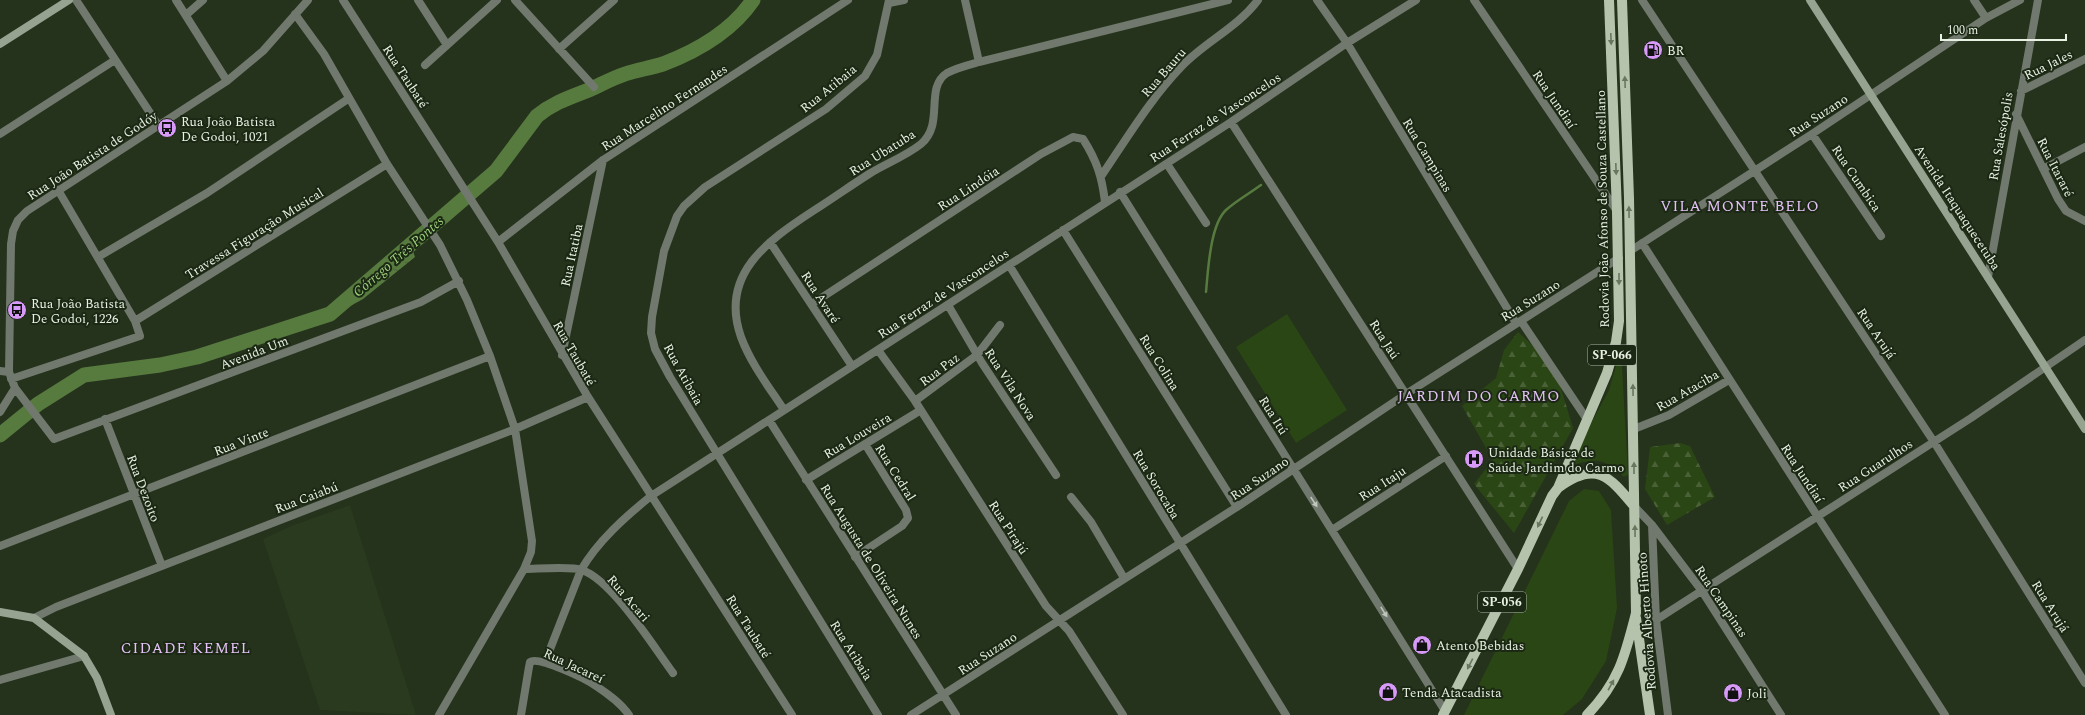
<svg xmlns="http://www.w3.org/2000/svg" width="2085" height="715" viewBox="0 0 2085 715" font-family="Spectral,serif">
	<defs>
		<pattern id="forest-firs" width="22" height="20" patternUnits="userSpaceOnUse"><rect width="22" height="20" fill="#2b4615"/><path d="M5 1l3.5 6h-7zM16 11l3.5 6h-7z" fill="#4a6137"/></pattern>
		<pattern id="water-ripples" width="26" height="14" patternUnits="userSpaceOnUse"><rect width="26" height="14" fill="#577a3f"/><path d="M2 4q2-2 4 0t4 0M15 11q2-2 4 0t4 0" fill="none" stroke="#4e6142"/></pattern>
	</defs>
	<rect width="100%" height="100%" fill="#25321c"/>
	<path fill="#293a1e" d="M350,505L416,715L320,710L263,539L291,526Z"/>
	<path fill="#2b4615" d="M1287,314L1347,410L1296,443L1236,347Z
		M1621,349L1628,475L1624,477C1603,458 1599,458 1572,465L1586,433L1609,390Z
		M1584,489L1599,491L1611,510L1617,608L1606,661L1582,699L1563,715H1464L1569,501Z"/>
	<path fill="url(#forest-firs)" d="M1518,332L1539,351L1559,382L1573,428L1514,533L1474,484L1493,460L1462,406L1496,378L1504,350Z
		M1680,443L1690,446L1715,497L1667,525L1645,489L1650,447Z"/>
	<path fill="url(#water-ripples)" d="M412,248L415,257L363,299L318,324L279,336V332L321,320L362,295Z
		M28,407L33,412L0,439V433Z"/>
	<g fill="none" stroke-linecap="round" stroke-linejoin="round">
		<path stroke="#577a3f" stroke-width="2.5" d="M1206,292C1208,271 1210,225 1226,210C1236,201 1250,193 1261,185"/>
		<path stroke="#577a3f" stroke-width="15" d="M0,435L38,404L84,375L160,365L197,357L330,314L496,171L537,116C554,102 571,97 591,89C602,84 613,78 625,74C637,70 650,68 663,64C697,51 732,31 753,0"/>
		<path stroke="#71786d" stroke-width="8" d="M76,0L158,125
			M176,0L227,81
			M308,0L263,51L227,81L27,211L18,220L13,231L11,244L9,372L15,388L54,439L421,302L459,281
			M343,0L498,242L588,397L792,715
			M418,0L447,45
			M515,0L594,87
			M965,0L979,62
			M1317,0L1347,43L1516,323
			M1474,0L1617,211
			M1642,0L1934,442L2085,683
			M1974,0L1986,18
			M889,3L904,0
			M295,14L324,54L387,164L440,245L467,300L490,356L515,429L532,541L531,552L524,569L439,715
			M186,15L203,0
			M559,49L614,0
			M425,65L497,0
			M2021,91L2085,59
			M2016,114L2058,199L2066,211L2085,221
			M1231,122L1518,569
			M0,134L115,60
			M1812,134L1881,236
			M1167,164L1206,223
			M2043,169L2085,147
			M1102,175C1127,138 1151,98 1182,66C1205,42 1238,27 1258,0
			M1120,192L1445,711
			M1063,230L1237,507
			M498,242L603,160L848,0
			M770,242L852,366
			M1642,243L1945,715
			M1630,251L1812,134L1986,18L2020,0
			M98,257L207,193L348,99
			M1009,265L1286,715
			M1988,277L2038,0
			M812,304L1041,154L1073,137L1083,139C1097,161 1102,177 1105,202
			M948,305L982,363L1056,475
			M135,321L387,164
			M1521,321L1586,418
			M878,350L915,401L1046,606L1069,631L1123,715
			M562,355L603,160
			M0,371L9,372
			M11,379L140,336L135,321L58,190
			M915,401L977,355L1000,325
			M784,410C769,387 751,364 741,337C719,275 767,241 813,211C832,199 850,186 869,174C885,164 906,156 921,144C945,124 924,88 947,73C956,68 968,65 979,62L1228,0
			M0,412L15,388
			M105,419L162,566
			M769,420L956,715
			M1634,429L1669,415L1729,380
			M806,480L921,410
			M1071,497L1091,522L1124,578
			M1634,506L1652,525L1702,591L1781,715
			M1652,525L1656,620L1668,715
			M1332,530L1446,456
			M0,546L490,356
			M855,557L902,526L908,518L906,510L865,444
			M524,569C537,569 572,566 582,570C613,581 653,646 673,673
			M34,618L56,607L515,429L588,397
			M1656,620L1971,418L2085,340
			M545,662L581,570C598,541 625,517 651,496L1231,122L1347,43L1416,0
			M0,680L84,656
			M521,715L529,667L530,662C539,656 586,679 596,686C608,694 621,703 629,715
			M878,715L670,377L655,349L651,333L652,317L664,251L677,216L684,206L705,187L826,109L865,76L877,55L889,0
			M911,715L1237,507L1406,394L1619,258"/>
		<path stroke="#97a391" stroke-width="8" d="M1810,0L2085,429
			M0,44L69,0
			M0,612L34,618L84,656L97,678L111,715"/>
		<path stroke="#b5c3ad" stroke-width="10" d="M1558,488C1596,460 1609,476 1634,506
			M1636,618L1650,715
			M1443,715L1518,569L1552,496L1558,488L1607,373L1616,342L1619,321L1617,212L1609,0
			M1587,715C1619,682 1625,656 1636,613L1629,198L1622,0"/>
	</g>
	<defs><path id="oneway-solid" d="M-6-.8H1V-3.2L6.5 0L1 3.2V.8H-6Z"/></defs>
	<g fill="#687660">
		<use href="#oneway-solid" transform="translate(1611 39) rotate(88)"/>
		<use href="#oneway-solid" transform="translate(1625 82) rotate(-92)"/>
		<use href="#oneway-solid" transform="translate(1616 169) rotate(88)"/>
		<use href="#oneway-solid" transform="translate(1629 212) rotate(-91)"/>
		<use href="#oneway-solid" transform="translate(1619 279) rotate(90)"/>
		<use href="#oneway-solid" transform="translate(1633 390) rotate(-91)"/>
		<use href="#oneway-solid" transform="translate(1634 468) rotate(-90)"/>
		<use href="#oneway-solid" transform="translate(1540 522) rotate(115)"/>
		<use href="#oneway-solid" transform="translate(1635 531) rotate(-91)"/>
		<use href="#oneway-solid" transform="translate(1470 664) rotate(117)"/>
		<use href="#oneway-solid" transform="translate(1611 685) rotate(-61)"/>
	</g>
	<g fill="#bec7ba">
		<use href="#oneway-solid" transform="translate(1314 502) rotate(57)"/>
		<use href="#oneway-solid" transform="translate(1384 612) rotate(58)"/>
	</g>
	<defs>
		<g id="fuel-disc" transform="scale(1)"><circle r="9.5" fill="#d89af8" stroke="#1b2813"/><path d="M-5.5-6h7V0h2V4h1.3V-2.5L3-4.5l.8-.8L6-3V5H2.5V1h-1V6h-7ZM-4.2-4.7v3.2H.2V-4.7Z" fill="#111"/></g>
		<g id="bus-disc" transform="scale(1)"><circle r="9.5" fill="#d89af8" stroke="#1b2813"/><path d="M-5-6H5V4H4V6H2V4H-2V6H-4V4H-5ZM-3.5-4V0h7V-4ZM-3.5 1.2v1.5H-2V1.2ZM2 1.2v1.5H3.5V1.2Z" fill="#111"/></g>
		<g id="hospital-disc" transform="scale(1)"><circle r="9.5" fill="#d89af8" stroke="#1b2813"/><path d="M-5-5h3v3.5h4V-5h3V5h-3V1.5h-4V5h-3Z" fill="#111"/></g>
		<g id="shop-disc" transform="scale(1)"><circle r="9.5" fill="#d89af8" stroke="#1b2813"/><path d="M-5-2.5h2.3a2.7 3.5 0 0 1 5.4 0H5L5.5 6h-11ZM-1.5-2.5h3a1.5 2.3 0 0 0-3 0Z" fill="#111"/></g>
	</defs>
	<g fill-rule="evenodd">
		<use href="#fuel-disc" x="1653" y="50"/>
		<use href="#bus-disc" x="167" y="128"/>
		<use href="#bus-disc" x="17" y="310"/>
		<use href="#hospital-disc" x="1474" y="459"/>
		<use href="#shop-disc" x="1422" y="645"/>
		<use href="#shop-disc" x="1388" y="692"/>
		<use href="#shop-disc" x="1733" y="693"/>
	</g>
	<g text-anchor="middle" stroke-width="4" stroke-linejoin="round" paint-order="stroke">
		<g fill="#1b2813" stroke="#aab5a5" stroke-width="1">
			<rect x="1588" y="345" width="48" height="20" rx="3"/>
			<rect x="1478" y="592" width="48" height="20" rx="3"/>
		</g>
		<g font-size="12" font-weight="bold" fill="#e8f1e3">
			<text x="1612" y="359">SP-066</text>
			<text x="1502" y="606">SP-056</text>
		</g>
		<g font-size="13" fill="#e8f1e3" stroke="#1b2813" text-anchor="start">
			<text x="1667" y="55">BR</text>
			<text x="181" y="126">Rua João Batista<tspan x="181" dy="15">De Godoi, 1021</tspan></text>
			<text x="31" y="308">Rua João Batista<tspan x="31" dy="15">De Godoi, 1226</tspan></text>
			<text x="1488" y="457">Unidade Básica de<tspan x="1488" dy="15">Saúde Jardim do Carmo</tspan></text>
			<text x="1436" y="650">Atento Bebidas</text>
			<text x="1402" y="697">Tenda Atacadista</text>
			<text x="1747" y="698">Joli</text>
		</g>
		<g font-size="13" fill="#e8f1e3" stroke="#1b2813">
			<text transform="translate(2048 64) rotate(-26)" y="5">Rua Jales</text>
			<text transform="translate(1163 72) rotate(-49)" y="5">Rua Bauru</text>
			<text transform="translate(406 76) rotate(57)" y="5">Rua Taubaté</text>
			<text transform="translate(828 88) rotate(-39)" y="5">Rua Atibaia</text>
			<text transform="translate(1555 99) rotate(56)" y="5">Rua Jundiaí</text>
			<text transform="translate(664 107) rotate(-33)" y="5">Rua Marcelino Fernandes</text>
			<text transform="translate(1818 115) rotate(-33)" y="5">Rua Suzano</text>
			<text transform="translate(1215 117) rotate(-33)" y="5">Rua Ferraz de Vasconcelos</text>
			<text transform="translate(2000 136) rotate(-80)" y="5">Rua Salesópolis</text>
			<text transform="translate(882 152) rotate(-32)" y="5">Rua Ubatuba</text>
			<text transform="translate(92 155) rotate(-33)" y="5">Rua João Batista de Godóy</text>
			<text transform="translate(1428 155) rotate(59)" y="5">Rua Campinas</text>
			<text transform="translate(2056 167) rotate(63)" y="5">Rua Itararé</text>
			<text transform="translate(1857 178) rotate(56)" y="5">Rua Cumbica</text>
			<text transform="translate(968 188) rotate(-33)" y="5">Rua Lindóia</text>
			<text transform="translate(1958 207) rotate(57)" y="5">Avenida Itaquaquecetuba</text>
			<text transform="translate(1602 209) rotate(-91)" y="5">Rodovia João Afonso de Souza Castellano</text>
			<text transform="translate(254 233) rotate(-32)" y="5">Travessa Figuração Musical</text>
			<text transform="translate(571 255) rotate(-78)" y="5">Rua Itatiba</text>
			<text transform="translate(943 293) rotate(-33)" y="5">Rua Ferraz de Vasconcelos</text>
			<text transform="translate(821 297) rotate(57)" y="5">Rua Avaré</text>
			<text transform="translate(1530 300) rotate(-32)" y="5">Rua Suzano</text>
			<text transform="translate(1877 333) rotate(56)" y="5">Rua Arujá</text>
			<text transform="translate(1385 339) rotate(57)" y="5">Rua Jaú</text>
			<text transform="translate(254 352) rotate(-21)" y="5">Avenida Um</text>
			<text transform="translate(575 353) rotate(60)" y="5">Rua Taubaté</text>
			<text transform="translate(1160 362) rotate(58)" y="5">Rua Colina</text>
			<text transform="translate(939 369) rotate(-37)" y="5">Rua Paz</text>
			<text transform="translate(684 374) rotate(61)" y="5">Rua Atibaia</text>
			<text transform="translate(1011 384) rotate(57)" y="5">Rua Vila Nova</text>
			<text transform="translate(1687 390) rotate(-30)" y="5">Rua Ataciba</text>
			<text transform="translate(1274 415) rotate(58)" y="5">Rua Itú</text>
			<text transform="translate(857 435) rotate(-31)" y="5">Rua Louveira</text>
			<text transform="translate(241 441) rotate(-21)" y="5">Rua Vinte</text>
			<text transform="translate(1875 465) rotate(-33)" y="5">Rua Guarulhos</text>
			<text transform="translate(896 472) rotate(58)" y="5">Rua Cedral</text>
			<text transform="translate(1803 473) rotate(57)" y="5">Rua Jundiaí</text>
			<text transform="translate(1259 478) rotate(-34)" y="5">Rua Suzano</text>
			<text transform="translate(1382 483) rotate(-33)" y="5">Rua Itaju</text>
			<text transform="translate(1157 484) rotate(59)" y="5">Rua Sorocaba</text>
			<text transform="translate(144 488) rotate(69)" y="5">Rua Dezoito</text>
			<text transform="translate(306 497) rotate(-21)" y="5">Rua Caiabú</text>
			<text transform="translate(1009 527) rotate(57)" y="5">Rua Pirajú</text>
			<text transform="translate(872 561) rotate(58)" y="5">Rua Augusta de Oliveira Nunes</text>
			<text transform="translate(629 598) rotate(49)" y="5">Rua Acari</text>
			<text transform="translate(1722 601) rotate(56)" y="5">Rua Campinas</text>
			<text transform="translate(2051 606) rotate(58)" y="5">Rua Arujá</text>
			<text transform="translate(1646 621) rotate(-94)" y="5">Rodovia Alberto Hinoto</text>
			<text transform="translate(749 626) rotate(58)" y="5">Rua Taubaté</text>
			<text transform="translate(852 650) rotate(58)" y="5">Rua Atibaia</text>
			<text transform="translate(987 653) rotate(-33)" y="5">Rua Suzano</text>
			<text transform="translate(574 665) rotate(25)" y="5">Rua Jacareí</text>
		</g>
		<g font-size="14" font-style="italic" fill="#9fd37e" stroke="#1b2813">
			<text transform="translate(398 256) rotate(-41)" y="5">Córrego Três Pontes</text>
		</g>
		<g font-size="15" letter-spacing="1" fill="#e5c3f8" stroke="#1b2813">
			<text x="1740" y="211">VILA MONTE BELO</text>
			<text x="1479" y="401">JARDIM DO CARMO</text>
			<text x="186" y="653">CIDADE KEMEL</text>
		</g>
	</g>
	<path d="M1941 34v6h125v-6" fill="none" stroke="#e8f1e3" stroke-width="2"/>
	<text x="1947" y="34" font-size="12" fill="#e8f1e3" stroke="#1b2813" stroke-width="3" paint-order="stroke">100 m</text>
</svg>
